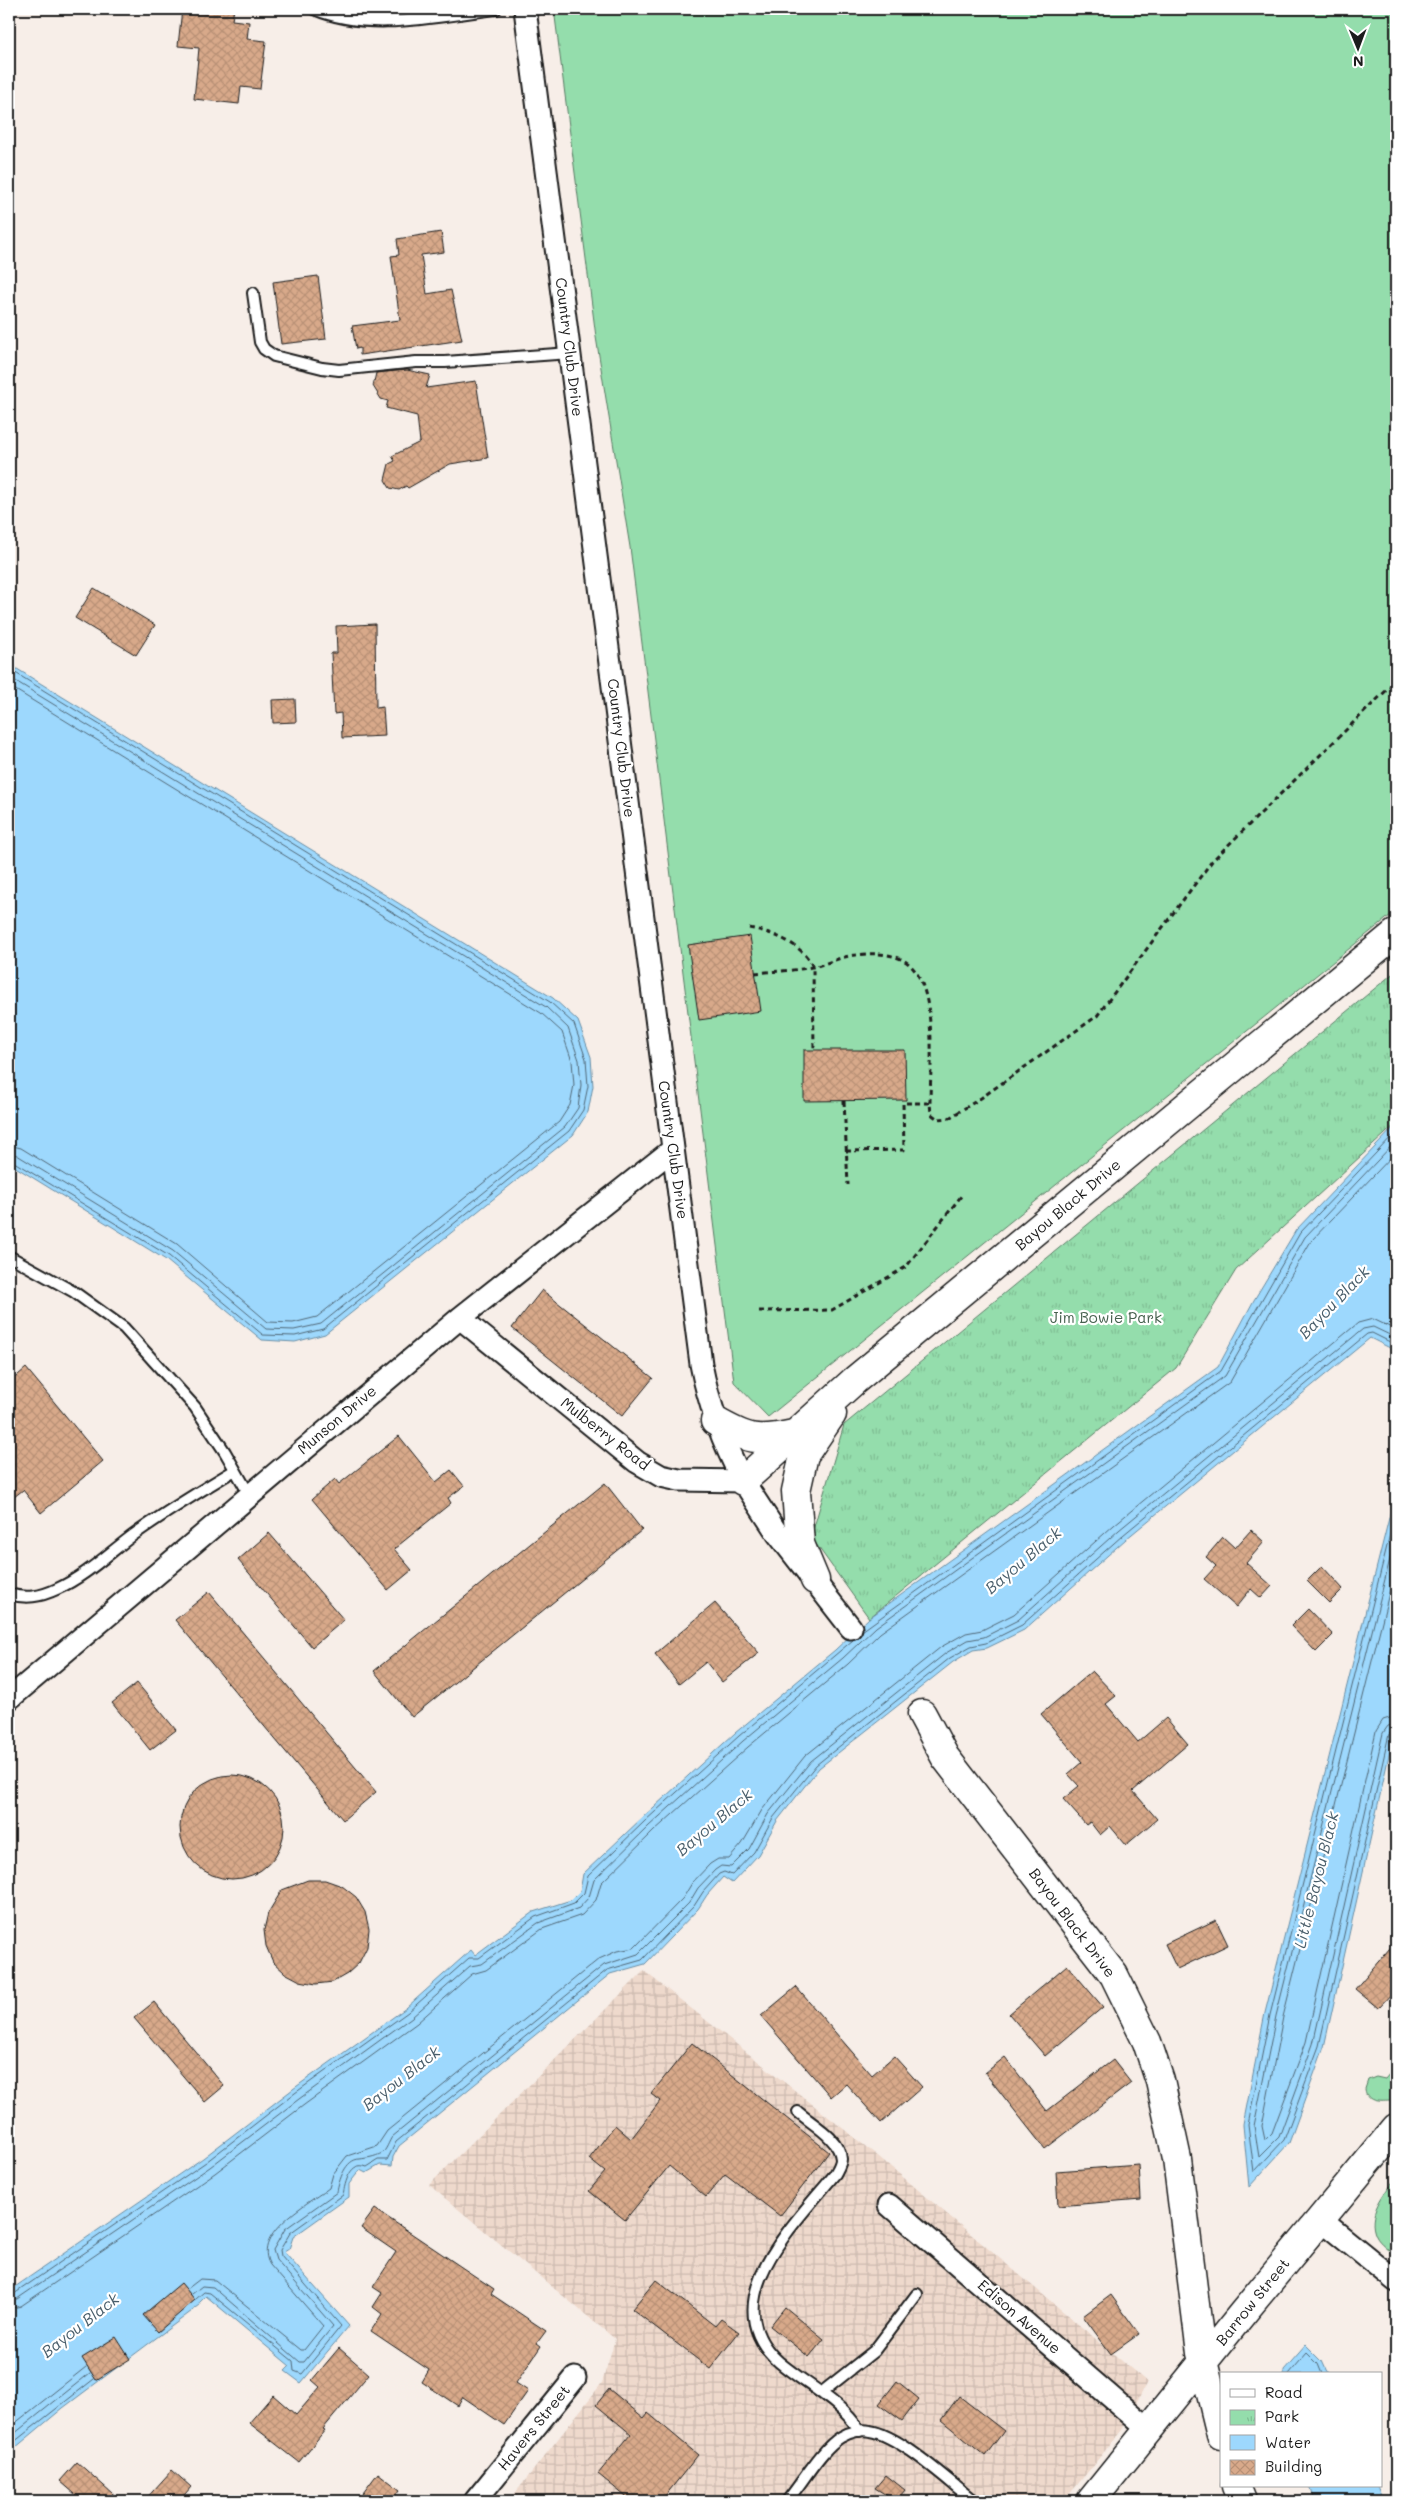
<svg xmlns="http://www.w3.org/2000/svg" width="1405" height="2510" viewBox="0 0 1405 2510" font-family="Mali,sans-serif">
	<defs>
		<pattern id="industrial-grid" width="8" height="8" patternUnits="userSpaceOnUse" patternTransform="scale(1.25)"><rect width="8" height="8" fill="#eed9cc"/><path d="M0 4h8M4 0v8" fill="none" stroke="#ccbaaf"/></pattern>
		<pattern id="park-tufts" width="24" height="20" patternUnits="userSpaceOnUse" patternTransform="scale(1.25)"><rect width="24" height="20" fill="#94ddac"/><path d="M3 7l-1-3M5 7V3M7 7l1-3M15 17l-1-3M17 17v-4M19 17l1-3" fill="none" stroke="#7fbd93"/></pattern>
		<pattern id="building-cross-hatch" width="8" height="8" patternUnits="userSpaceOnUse" patternTransform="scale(1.25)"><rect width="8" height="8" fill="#d8a98a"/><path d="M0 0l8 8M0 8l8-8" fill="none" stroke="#b99176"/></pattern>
	</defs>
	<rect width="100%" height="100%" fill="#f7eee8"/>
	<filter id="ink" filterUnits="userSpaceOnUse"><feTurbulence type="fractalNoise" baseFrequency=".02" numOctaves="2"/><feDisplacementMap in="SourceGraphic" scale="10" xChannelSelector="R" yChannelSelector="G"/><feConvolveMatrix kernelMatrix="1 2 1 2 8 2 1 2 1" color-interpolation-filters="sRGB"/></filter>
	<g filter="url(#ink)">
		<path fill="url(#industrial-grid)" d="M644,1971L879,2157L1147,2382L1122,2430L1064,2501H509L602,2383L615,2339L429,2185Z"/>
		<path fill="#94ddac" stroke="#587c64" d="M554,9H1396V911L768,1417L734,1382L630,547L596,337Z
			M1396,2066V2096L1392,2101C1381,2101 1367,2104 1365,2089L1368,2080L1376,2077L1385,2079Z
			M1396,2178V2256C1390,2250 1379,2243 1376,2236C1366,2215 1384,2193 1396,2178Z"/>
		<path fill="url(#park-tufts)" stroke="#587c64" d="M1396,971V1124L1236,1270L1176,1368L869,1618L811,1537L844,1425Z"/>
		<path fill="#9dd8fd" stroke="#698da3" d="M9,664L553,998L578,1021L591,1057L593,1086L588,1112L573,1135L325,1334L295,1342L262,1340L166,1260L9,1163Z
			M1396,1125V1351L1370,1338L1126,1539L1024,1630L987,1648L973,1650L953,1662L819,1768L777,1821L758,1855L732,1883L723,1877L707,1895L698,1909L645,1964L610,1974L399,2146L393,2157L392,2166L380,2165L366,2173L360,2170L349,2184V2197L293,2237L289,2249L284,2252L349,2326L301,2383L285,2371L290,2366L206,2296L199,2303L200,2305L63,2408L9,2453V2291L203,2158L293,2089L406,2008L471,1950L475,1955L533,1912L571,1900L580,1891L583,1874L642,1818L735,1733L835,1650L869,1618L1218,1367L1254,1300L1296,1230Z
			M1396,1490L1395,1728L1324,2047L1289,2143L1249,2187L1243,2125L1265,2013Z
			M1306,2345L1322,2361L1328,2374H1284V2370Z
			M1309,2486H1377L1383,2501H1314Z"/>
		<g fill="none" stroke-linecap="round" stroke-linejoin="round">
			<path stroke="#506776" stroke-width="1" d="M9,669L550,1002L574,1024L586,1059L588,1086L583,1110L569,1131L323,1329L295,1336L263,1335L169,1256L9,1159
				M9,677L546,1007L568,1028L579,1060L581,1085L578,1108L565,1127L321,1324L294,1330L266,1329L173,1251L17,1155L9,1153
				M9,686L541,1013L562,1032L572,1061L574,1085L570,1105L559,1122L317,1317L293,1323L268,1322L177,1244L21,1148L9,1145
				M1396,1510L1270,2015L1248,2125L1254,2172L1284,2140L1319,2046L1389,1734L1396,1730
				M1396,1535L1276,2016L1254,2126L1259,2157L1279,2137L1313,2044L1383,1733L1388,1726L1396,1724
				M1396,1565L1283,2017L1262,2126L1265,2140L1272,2133L1306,2042L1376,1731L1383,1720L1396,1716
				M862,1631L1221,1371L1300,1233L1396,1132
				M187,2289L200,2279L215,2280L301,2350H304L323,2326L270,2265C251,2234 310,2202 329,2188L333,2174L347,2156L377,2146L387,2131L599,1959L617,1951L634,1948L683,1898L692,1883L710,1864L718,1859H729L742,1844L762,1810L805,1756L941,1647L966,1633L982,1630L1014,1614L1114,1525L1358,1323L1373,1319L1396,1330
				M192,2294L202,2286L213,2287L300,2362H304L333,2326L276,2260L273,2250L285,2229L337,2192C339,2181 345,2159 360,2159C367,2158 375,2157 382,2153C386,2151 389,2141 392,2137L604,1965L638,1954L689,1903L698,1888L715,1870L721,1866L731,1867L749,1849L768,1814L811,1761L946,1653L968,1640L984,1637L1018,1620L1119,1530L1363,1329L1373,1327L1396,1338
				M9,2295L14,2294L206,2162L295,2093L408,2012L469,1958H479L535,1917L574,1903L584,1893L588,1876L645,1821L739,1736L853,1640
				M196,2299L204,2292L210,2293L293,2361L294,2371L302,2374L341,2326L281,2256L280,2250L290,2233L343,2195C345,2183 350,2160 367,2167L378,2160H387L396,2142L607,1970L642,1960L694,1906L703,1892L719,1874L724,1872L732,1875L754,1852L773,1818L816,1765L950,1658L971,1646L986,1643L1022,1625L1123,1535L1367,1334L1372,1333L1396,1345
				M9,2301L17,2299L210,2167L299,2099L412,2017L470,1966L482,1964L538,1923L579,1908L589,1897L594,1880L649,1826L743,1741L843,1658L876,1627L1225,1376L1305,1237L1396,1141
				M9,2309L21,2306L215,2173L304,2105L417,2023L472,1974L486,1970L542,1929L582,1915L596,1900L601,1883L654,1831L748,1747L848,1664L880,1633L1230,1382L1311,1241L1396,1152
				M1289,2374L1307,2353L1318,2364L1322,2374
				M9,2428L86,2367
				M9,2438L90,2373
				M9,2446L94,2379"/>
		</g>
		<path fill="url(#building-cross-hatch)" stroke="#1c1c1c" d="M182,9H234L232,20L249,22L247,39L266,41L260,89L241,87L239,104L194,99L199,48L178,46Z
			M441,232L444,252L421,255L427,294L451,290L462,340L360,355V348L356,349L352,326L400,320L391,256L399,255L397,239Z
			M318,276L326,339L281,344L273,282Z
			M407,370L430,375L426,388L476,381L488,458L450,464L408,488L406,486L399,490L390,488L385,480L389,464L395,461L392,456L420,442L417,416L386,408L388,401L381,399L373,386L376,373Z
			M94,588L155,625L136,655L75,618Z
			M375,624L376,708L383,707L385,736L342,738L341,713L334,714L331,653H337L336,626Z
			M295,699L296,722L273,723L272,700Z
			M750,936L761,1011L699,1020L688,945Z
			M804,1050H905L906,1100L804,1101Z
			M542,1290L653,1378L622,1416L512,1328Z
			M26,1368L103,1461L41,1513L23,1490L9,1501V1383Z
			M399,1436L436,1482L451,1470L464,1486L448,1498L451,1503L394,1549L412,1570L388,1590L312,1499L335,1479L339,1484Z
			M605,1483L642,1530L412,1717L374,1671Z
			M1251,1530L1264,1542L1246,1563L1272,1586L1261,1598L1251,1589L1236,1607L1204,1579L1216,1566L1206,1557L1223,1537L1235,1548Z
			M269,1533L344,1620L312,1647L238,1560Z
			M1322,1566L1343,1589L1329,1603L1307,1581Z
			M209,1592L376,1792L343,1820L175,1620Z
			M715,1603L759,1653L722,1682L706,1662L679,1684L655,1654Z
			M1308,1609L1333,1635L1316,1652L1291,1626Z
			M1092,1671L1116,1696L1106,1704L1138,1742L1166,1718L1188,1744L1133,1791L1157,1819L1126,1845L1110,1826L1100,1835L1090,1822L1086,1825L1063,1799L1079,1786L1068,1774L1082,1762L1041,1714Z
			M137,1683L176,1730L150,1750L112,1703Z
			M180 1827a52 52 0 1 1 104 0a52 52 0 1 1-104 0Z
			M308,1880H325L342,1886L356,1897L365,1912L369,1929L367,1947L359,1963L347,1974L333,1982L316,1984L300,1981L285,1973L273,1962L266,1946L264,1930L268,1913L282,1890Z
			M1216,1920L1228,1945L1177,1969L1165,1944Z
			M1396,1941V1989L1378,2008L1355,1989Z
			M1067,1965L1103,2007L1045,2056L1009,2014Z
			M796,1987L872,2075L894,2056L922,2087L881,2123L846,2084L831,2097L761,2016Z
			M154,2002L224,2086L205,2102L134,2018Z
			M692,2043L829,2152L780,2216L725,2174L706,2197L669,2166L625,2220L589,2191L605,2172L589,2159L615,2125L631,2139L660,2101L651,2094Z
			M1005,2057L1047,2111L1113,2060L1131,2083L1045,2149L985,2073Z
			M1139,2165L1141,2199L1058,2206L1056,2171Z
			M375,2209L494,2289L491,2294L546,2331L537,2343L541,2346L516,2383L528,2391L504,2425L463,2397L458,2406L422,2382L429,2370L371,2331L382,2314L373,2307L382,2293L373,2287L396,2252L361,2228Z
			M656,2280L715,2326L721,2319L739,2332L710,2369L632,2309Z
			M181,2283L195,2300L158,2332L143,2315Z
			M1111,2295L1139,2334L1111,2354L1083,2316Z
			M785,2307L824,2339L809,2357L770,2326Z
			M116,2337L130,2359L96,2380L82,2358Z
			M339,2348L369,2374L323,2429L325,2430L299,2462L249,2423L273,2395L296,2415L320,2387L312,2380Z
			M897,2381L919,2399L902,2421L879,2404Z
			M609,2389L644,2418L648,2413L698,2455L661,2501H631L598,2474L631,2434L596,2405Z
			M959,2396L1004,2431L985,2456L941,2420Z
			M77,2462L121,2501H83L60,2481Z
			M172,2470L191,2487L179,2501H144Z
			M378,2473L400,2490L392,2501H357Z
			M886,2475L905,2490L896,2501L875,2488Z"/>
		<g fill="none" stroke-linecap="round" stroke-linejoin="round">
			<g stroke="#1c1c1c" stroke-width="14">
				<path id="lane" d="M314,9C370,33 437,16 496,9
					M253,293L260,342L264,349L274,356L322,368L339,370L416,362H445L570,353
					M9,1256L74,1292L124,1328L195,1407L225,1452L249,1494
					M9,1594C26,1599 40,1597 57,1589C84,1577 108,1554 132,1536C165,1512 200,1491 235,1470
					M798,2112C812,2124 840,2139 841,2159C841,2164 837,2170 835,2174C796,2223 711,2302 779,2362C806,2385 841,2401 860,2431
					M821,2393L874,2351L917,2294
					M787,2501C802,2483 822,2448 841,2437C849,2432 861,2429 870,2431C901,2436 948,2481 974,2501"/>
			</g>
			<g stroke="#1c1c1c" stroke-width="25">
				<path id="street" d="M525,9L701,1364C709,1406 723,1443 743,1481
					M460,1318L637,1462L661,1476L679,1480L743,1481L777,1533L851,1628
					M9,1699L460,1318L672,1150
					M889,2205L1149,2430
					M1321,2220L1396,2281
					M475,2501L575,2378"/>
			</g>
			<g stroke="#1c1c1c" stroke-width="31">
				<path id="secondary" d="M715,1421C748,1440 757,1442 794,1434
					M743,1481L855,1380L1396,933
					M815,1580L800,1544L796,1491L804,1455L832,1414
					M922,1714L945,1757L1114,1975L1147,2042L1160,2081L1177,2159L1201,2353L1221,2435
					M1236,2486L1242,2501
					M1091,2501L1242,2314L1396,2128"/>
			</g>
			<path stroke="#1c1c1c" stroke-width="3" stroke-dasharray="5 4" stroke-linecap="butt" d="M749,928C772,932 803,944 813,967L814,1050
				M755,973C774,971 794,971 812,967C828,964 841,956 856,955C872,953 887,953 901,959C940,976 930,1068 930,1103
				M844,1101L848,1185
				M846,1151L904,1150L903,1103H930L931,1114L938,1119L949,1118L981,1098L1097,1016L1212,861L1396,681
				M759,1311L832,1310L906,1267L962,1195"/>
			<use href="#lane" stroke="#fff" stroke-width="10"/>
			<use href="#street" stroke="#fff" stroke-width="21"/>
			<use href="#secondary" stroke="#fff" stroke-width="28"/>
		</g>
	</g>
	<g text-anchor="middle" stroke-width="4.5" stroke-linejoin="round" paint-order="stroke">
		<g font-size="15" fill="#1c1c1c" stroke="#fff">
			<text transform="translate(569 347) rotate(83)" y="5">Country Club Drive</text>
			<text transform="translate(621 748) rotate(83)" y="5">Country Club Drive</text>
			<text transform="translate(673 1150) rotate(82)" y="5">Country Club Drive</text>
			<text transform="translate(1068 1205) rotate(-40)" y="5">Bayou Black Drive</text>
			<text transform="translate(337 1420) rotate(-40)" y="5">Munson Drive</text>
			<text transform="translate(605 1434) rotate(38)" y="5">Mulberry Road</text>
			<text transform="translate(1072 1923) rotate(53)" y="5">Bayou Black Drive</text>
			<text transform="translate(1253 2302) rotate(-51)" y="5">Barrow Street</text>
			<text transform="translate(1019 2317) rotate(41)" y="5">Edison Avenue</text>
			<text transform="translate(534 2428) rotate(-51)" y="5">Havers Street</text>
		</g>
		<g font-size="15" fill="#46604e" stroke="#fff">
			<text x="1106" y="1323">Jim Bowie Park</text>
		</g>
		<g font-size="16" font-style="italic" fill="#495e6b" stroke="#fff">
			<text transform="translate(1334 1302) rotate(-46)" y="6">Bayou Black</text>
			<text transform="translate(1023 1560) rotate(-40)" y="6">Bayou Black</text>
			<text transform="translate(714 1822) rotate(-40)" y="6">Bayou Black</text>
			<text transform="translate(1316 1880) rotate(-76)" y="6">Little Bayou Black</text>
			<text transform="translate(401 2078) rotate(-38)" y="6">Bayou Black</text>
			<text transform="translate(80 2325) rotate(-38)" y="6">Bayou Black</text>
		</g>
	</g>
	<rect width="1405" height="2510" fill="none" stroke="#fff" stroke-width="30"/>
	<rect x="15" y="15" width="1375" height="2480" fill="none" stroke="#1c1c1c" stroke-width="2" filter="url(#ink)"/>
	<rect x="1220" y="2372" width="162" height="115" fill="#ffffff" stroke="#a4a4a4"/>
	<rect x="1230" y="2389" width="25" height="8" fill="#ffffff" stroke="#a4a4a4"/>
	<text x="1265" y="2398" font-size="15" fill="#1c1c1c">Road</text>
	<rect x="1230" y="2410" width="25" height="15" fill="url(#park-tufts)" stroke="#a4a4a4"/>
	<text x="1265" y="2422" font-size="15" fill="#1c1c1c">Park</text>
	<rect x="1230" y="2435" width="25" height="15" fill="#9dd8fd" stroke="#a4a4a4"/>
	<text x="1265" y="2448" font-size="15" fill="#1c1c1c">Water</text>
	<rect x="1230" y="2460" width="25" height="15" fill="url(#building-cross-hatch)" stroke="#a4a4a4"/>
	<text x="1265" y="2472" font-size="15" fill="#1c1c1c">Building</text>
	<g transform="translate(1358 48) rotate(179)" stroke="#ffffff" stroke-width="4" paint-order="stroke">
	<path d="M0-4L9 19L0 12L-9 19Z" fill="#1c1c1c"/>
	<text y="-8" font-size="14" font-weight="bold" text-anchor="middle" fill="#1c1c1c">N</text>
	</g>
</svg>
